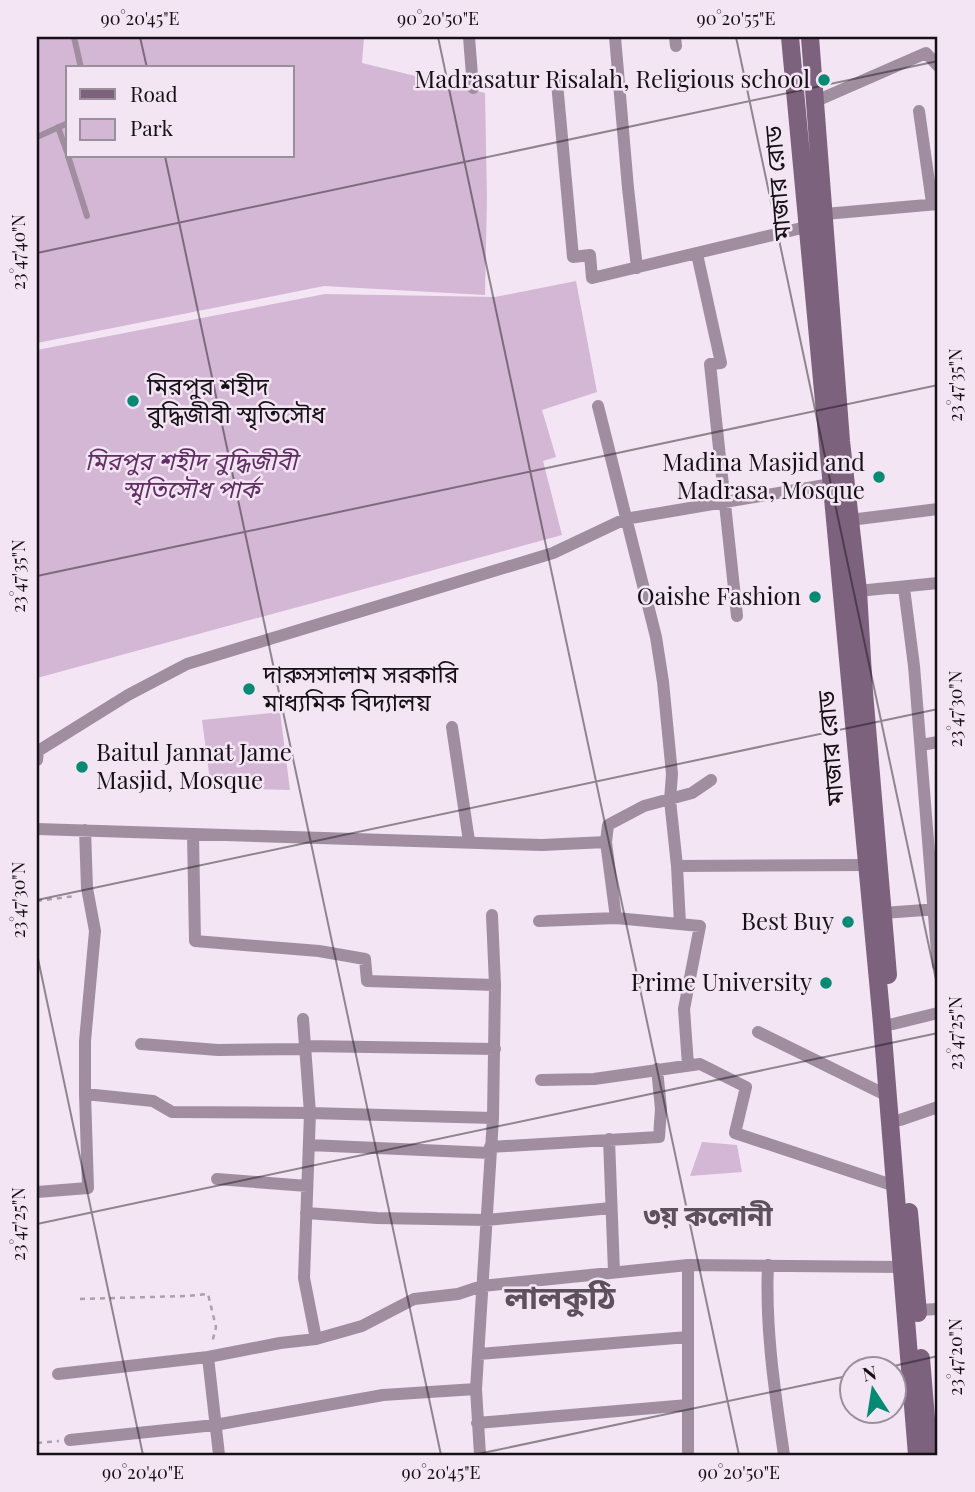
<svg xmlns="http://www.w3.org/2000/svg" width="975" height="1492" viewBox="0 0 975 1492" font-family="'Playfair Display','Noto Sans Bengali',serif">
	<rect width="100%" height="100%" fill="#f3e5f4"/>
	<path fill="#d3b7d4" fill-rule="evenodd" d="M37,37H364L362,63L485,93L487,198L485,295L324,286L37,343ZM68,68H292V156H68Z
		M576,281L597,392L542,410L556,457L543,461L562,535L37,678V350L325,294L495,297Z
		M280,712L290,790L211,788L202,720Z
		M702,1142L737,1145L742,1172L690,1176Z"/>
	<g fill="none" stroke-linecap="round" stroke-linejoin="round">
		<path stroke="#aba0ab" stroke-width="2.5" stroke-dasharray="5 5" stroke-linecap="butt" d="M37,901L75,896
			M80,1299L186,1296L208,1294L216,1327L212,1343
			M37,1443L59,1441"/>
		<path stroke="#a08ea0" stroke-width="6" d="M74,37L81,68
			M58,127L68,155
			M37,137L68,123
			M68,156L87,216"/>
		<path stroke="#a08ea0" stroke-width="12" d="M469,37L473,88
			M615,37L628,188L637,268
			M675,37L676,46
			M557,83L573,257L590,255L592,278L806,227
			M816,101L926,53L938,66
			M919,111L932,203
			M825,214L938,204
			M697,254L721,363L710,364L737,616
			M598,406L656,637L663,682L672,774L670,800L677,866L680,924
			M850,520L938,509
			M904,588L914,666L938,965
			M858,591L938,583
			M452,727L469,841
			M921,745L938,742
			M37,760L38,751L128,695L187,664L553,553L625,519L831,484
			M37,829L542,845L606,842L608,825L644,806L692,793L711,780
			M85,830L87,888L95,931L85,1041V1094L153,1101L172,1112L310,1113L304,1278L316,1339
			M193,834L195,941L319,951L365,959L367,981L495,985L493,1118L476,1389L480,1455
			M606,842L616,918
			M677,866L866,865
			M883,913L938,909
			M492,915L495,985
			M539,921L616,918L700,926L684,1009L688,1065
			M303,1019L310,1113L493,1118
			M893,1024L938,1013
			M758,1032L888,1096
			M141,1044L218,1050L306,1049
			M306,1046L495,1049
			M541,1080L594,1079L700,1064L746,1087L735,1133L895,1186
			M900,1120L938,1107
			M609,1139L614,1272
			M309,1145L490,1153
			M490,1147L659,1137L661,1109L657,1069
			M217,1179L307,1186
			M37,1192L88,1188L85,1094
			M306,1213L377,1218L487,1220L611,1208
			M688,1265V1455
			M768,1265C765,1328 775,1393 784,1455
			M918,1310L938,1309
			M479,1354L688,1337
			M208,1357L219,1455
			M58,1374L208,1357L280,1343L316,1339L362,1326L414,1299L458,1294L482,1286L688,1265L901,1267
			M477,1423L688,1405
			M70,1440L215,1425L383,1395L476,1389"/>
		<path stroke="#7c627d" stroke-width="18" d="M790,37L882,1024L917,1455
			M810,37L841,441L858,591L864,692L888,975
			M909,1212L918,1313
			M921,1358L929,1455"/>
	</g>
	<path fill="none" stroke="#151015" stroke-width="2" stroke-opacity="0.45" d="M140,37L147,68M438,37L739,1455M736,37L938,989M165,156L441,1455M37,253L938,61M37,576L938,385M37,900L938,709M37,954L143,1455M37,1224L938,1033M876,1370L938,1356M473,1455L852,1375"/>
	<g fill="#008b73" stroke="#f3e5f4" stroke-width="2.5">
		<circle cx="824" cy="80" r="7"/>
		<circle cx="133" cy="401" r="7"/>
		<circle cx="879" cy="477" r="7"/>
		<circle cx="815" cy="597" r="7"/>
		<circle cx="249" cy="689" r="7"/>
		<circle cx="82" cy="767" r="7"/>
		<circle cx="848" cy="922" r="7"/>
		<circle cx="826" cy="983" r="7"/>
	</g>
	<g text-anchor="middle" stroke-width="5" stroke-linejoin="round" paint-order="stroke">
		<g font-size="24" fill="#151015" stroke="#f3e5f4" text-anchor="end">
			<text x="810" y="88">Madrasatur Risalah, Religious school</text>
			<text x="147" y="395" text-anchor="start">মিরপুর শহীদ<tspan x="147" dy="28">বুদ্ধিজীবী স্মৃতিসৌধ</tspan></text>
			<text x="865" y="471">Madina Masjid and<tspan x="865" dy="28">Madrasa, Mosque</tspan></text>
			<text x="801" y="605">Oaishe Fashion</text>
			<text x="263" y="683" text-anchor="start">দারুসসালাম সরকারি<tspan x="263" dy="28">মাধ্যমিক বিদ্যালয়</tspan></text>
			<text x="96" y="761" text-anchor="start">Baitul Jannat Jame<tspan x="96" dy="28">Masjid, Mosque</tspan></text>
			<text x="834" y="930">Best Buy</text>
			<text x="812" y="991">Prime University</text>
		</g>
		<g font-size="24" fill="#151015" stroke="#f3e5f4">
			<text transform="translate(778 183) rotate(-95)" y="8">মাজার রোড</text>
			<text transform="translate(831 748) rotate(-95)" y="8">মাজার রোড</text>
		</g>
		<g font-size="24" font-style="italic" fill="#602e63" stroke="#f3e5f4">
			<text x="191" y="470">মিরপুর শহীদ বুদ্ধিজীবী<tspan x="191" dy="28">স্মৃতিসৌধ পার্ক</tspan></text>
		</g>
		<g font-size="28" font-weight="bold" fill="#5d515d" stroke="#f3e5f4">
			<text x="708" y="1226">৩য় কলোনী</text>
		</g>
		<g font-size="32" font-weight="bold" fill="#5d515d" stroke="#f3e5f4">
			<text x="560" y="1309">লালকুঠি</text>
		</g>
	</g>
	<rect width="975" height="1492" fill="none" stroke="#f3e5f4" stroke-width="77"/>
	<rect x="66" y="66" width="228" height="91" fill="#f3e5f4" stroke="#9a909b" stroke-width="2"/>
	<rect x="80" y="89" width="35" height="10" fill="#7c627d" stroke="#9a909b" stroke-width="2"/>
	<text x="130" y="102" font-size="21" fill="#151015">Road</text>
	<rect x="80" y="119" width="35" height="21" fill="#d3b7d4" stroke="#9a909b" stroke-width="2"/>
	<text x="130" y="136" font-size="21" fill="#151015">Park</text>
	<g transform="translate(873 1390) rotate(348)"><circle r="33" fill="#f3e5f4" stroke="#9a909b" stroke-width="2"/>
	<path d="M0-5L12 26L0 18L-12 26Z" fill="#008b73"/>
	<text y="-10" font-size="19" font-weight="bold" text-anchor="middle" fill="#151015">N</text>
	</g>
	<rect x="38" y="38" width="898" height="1416" fill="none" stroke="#151015" stroke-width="2.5"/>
	<g font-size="18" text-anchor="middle" fill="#151015">
		<text x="140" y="25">90°20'45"E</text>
		<text x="438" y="25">90°20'50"E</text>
		<text x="736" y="25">90°20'55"E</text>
		<text transform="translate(19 252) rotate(-90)" y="6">23°47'40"N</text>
		<text transform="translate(956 385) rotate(-90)" y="6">23°47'35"N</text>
		<text transform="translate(19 576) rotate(-90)" y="6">23°47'35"N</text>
		<text transform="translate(956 709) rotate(-90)" y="6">23°47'30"N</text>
		<text transform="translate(19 900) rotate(-90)" y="6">23°47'30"N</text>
		<text transform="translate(956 1033) rotate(-90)" y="6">23°47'25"N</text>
		<text transform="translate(19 1224) rotate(-90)" y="6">23°47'25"N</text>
		<text transform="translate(956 1357) rotate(-90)" y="6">23°47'20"N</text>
		<text x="143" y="1479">90°20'40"E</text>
		<text x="441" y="1479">90°20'45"E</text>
		<text x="739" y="1479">90°20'50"E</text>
	</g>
</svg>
